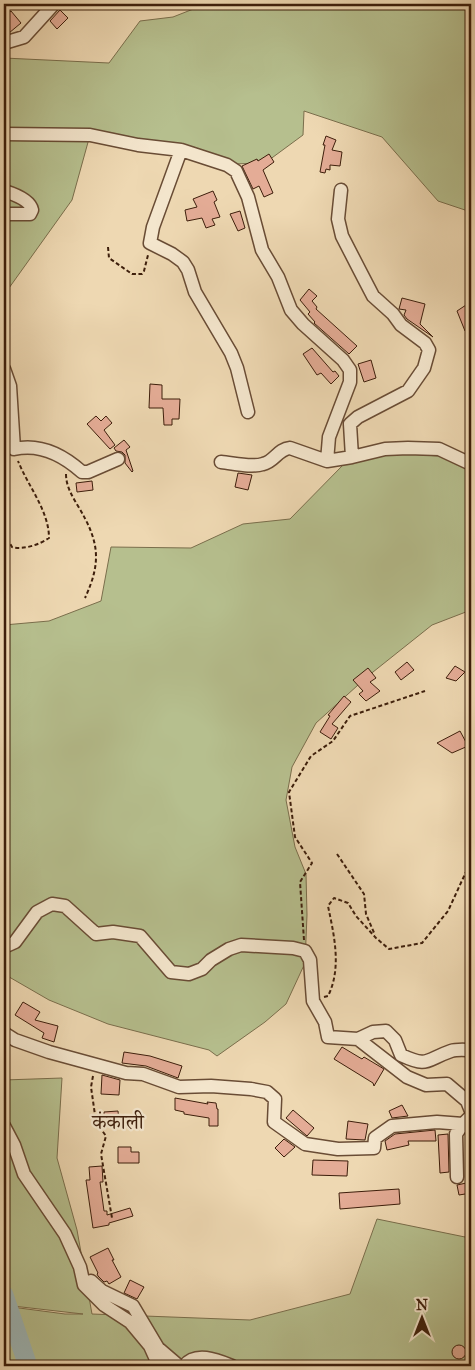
<svg xmlns="http://www.w3.org/2000/svg" width="475" height="1370" viewBox="0 0 475 1370" font-family="'IM FELL Great Primer','Noto Serif Devanagari',serif">
	<rect width="100%" height="100%" fill="#eed8b2"/>
	<filter id="stains"><feTurbulence type="fractalNoise" baseFrequency=".004" numOctaves="4"/><feColorMatrix values="0 0 0 0 .2 0 0 0 0 .09 0 0 0 0 .02 0 0 0 .5 -.17"/></filter>
	<radialGradient id="worn" r=".72"><stop offset=".6" stop-color="#630" stop-opacity="0"/><stop offset="1" stop-color="#630" stop-opacity=".3"/></radialGradient>
	<path fill="#b6bf8e" stroke="#7a6e4c" d="M206,4H471V212L438,201L382,137L304,111L303,135L265,163L231,164L90,135L72,200L4,295V58L109,63L140,21L173,17Z
		M380,452L453,457L471,470V610L432,625L368,676L316,723L292,767L286,800L295,847L306,874L307,915L305,963L286,1004L265,1022L217,1056L209,1050L108,1024L49,1000L4,974V625L49,621L101,601L111,547L191,548L243,524L290,519L343,465Z
		M62,1078L57,1158L77,1230L92,1314L250,1320L350,1294L377,1219L465,1237L471,1224V1366H4V1306L65,1314H83L4,1305V1080Z"/>
	<g fill="none" stroke-linecap="round" stroke-linejoin="round">
		<path stroke="#9eb7b7" stroke-width="19" d="M4,1295L28,1366"/>
	</g>
	<path fill="#e4ac96" stroke="#3d1e0b" d="M60,10L68,18L57,29L50,21Z
		M11,11L21,23L9,33L4,26V17Z
		M326,136L336,140L332,150L342,152L340,166L330,165V170L326,169L325,173L320,172L325,145H323Z
		M269,154L274,162L263,170L273,193L264,197L259,186L253,189L242,166L257,159L258,161Z
		M213,191L217,200L214,202L220,217L212,219L215,225L206,228L202,218L187,221L185,210L197,207L193,199Z
		M240,211L245,228L238,231L230,214Z
		M309,289L317,296L312,301L317,307L316,309L357,346L349,354L314,323L315,322L308,314L310,312L300,300Z
		M402,298L425,304L420,324L433,337L407,319L404,315L406,310L399,309Z
		M466,305L471,319V328L465,331L457,311Z
		M312,348L333,372L335,371L339,376L331,384L321,373L317,375L303,354Z
		M371,360L376,378L364,382L358,364Z
		M150,384L162,385V399H180L179,419H172V425H164L163,408H149Z
		M96,416L101,421L106,416L112,423L104,430L115,445L110,449L87,424Z
		M124,440L130,447L126,450L133,471L132,472L125,463V455L122,452L116,451L114,448Z
		M238,473L252,475L248,490L235,487Z
		M92,481L93,490L77,492L76,483Z
		M407,662L414,670L401,680L395,672Z
		M455,666L465,672L456,681L446,678Z
		M368,668L376,678L370,682L380,691L366,701L359,694L363,691L353,680Z
		M344,696L351,702L332,724L338,728L331,739L320,732L330,716L328,715Z
		M460,731L468,746L452,753L437,743Z
		M23,1002L40,1012L35,1020L58,1026L54,1042L42,1038L44,1033L15,1015Z
		M342,1047L362,1059L364,1057L384,1069L374,1086L373,1083L334,1059Z
		M124,1052L150,1056L182,1066L178,1078L146,1066L122,1063Z
		M102,1075L120,1080L119,1095L101,1094Z
		M175,1098L208,1104L207,1102L216,1103L217,1109H218V1126H209V1118L184,1114V1112L175,1110Z
		M402,1105L408,1116L392,1118L389,1111Z
		M293,1110L314,1128L307,1136L286,1118Z
		M118,1111L119,1122L104,1123V1112Z
		M348,1121L368,1124L365,1140L346,1139Z
		M435,1130L436,1141H408L409,1145L387,1150L385,1141L395,1134Z
		M448,1134L449,1172L440,1173L438,1135Z
		M284,1139L295,1147L284,1157L275,1148Z
		M118,1147H131V1152H139V1163H118Z
		M313,1160L348,1161L347,1176L312,1175Z
		M102,1166L103,1182H100L104,1211H107V1215L130,1208L133,1216L109,1223V1225L93,1228L86,1180H90L89,1167Z
		M471,1182V1193L459,1195L457,1185Z
		M399,1189L400,1204L340,1209L339,1193Z
		M108,1248L114,1260H112L121,1277L109,1284L107,1281L104,1282L98,1276L97,1274L98,1273L90,1257Z
		M130,1280L144,1287L137,1299L124,1293Z
		M452 1352a7 7 0 1 1 14 0a7 7 0 1 1-14 0Z"/>
	<g fill="none" stroke-linecap="round" stroke-linejoin="round">
		<g stroke="#694c35" stroke-width="15">
			<path id="minor" d="M4,43L24,37L54,4
				M4,134L90,135L138,145L181,150L227,165L236,171L248,197L262,250L278,277L291,310L303,324L343,360L350,370V382L329,437L327,461
				M181,150L153,227L150,243L172,254L183,262L188,270L195,292L231,353L237,368L248,412
				M341,190L338,219L342,236L360,271L373,296L393,314L401,325L425,343L429,350L424,368L408,391L358,417L350,424L352,457
				M4,191C14,194 30,200 32,210L30,214H4
				M4,369L10,386L14,449C40,443 63,455 82,472H88L118,459
				M221,462C233,463 251,468 263,464C274,462 278,449 290,448L327,461L352,457L385,449L408,448L439,449L471,464
				M4,947L15,942L37,912L52,904L65,906L96,934L113,932L140,936L171,972L189,974L202,969L211,960L229,949L241,945L293,948L305,951L310,960L313,1001L325,1022L328,1037L358,1039L373,1032L386,1031L395,1040L401,1055C429,1068 425,1060 451,1051C457,1049 465,1050 471,1050
				M4,1033L15,1040L49,1052L126,1073L143,1074L179,1087L211,1086L251,1089L267,1092L275,1099L274,1122L305,1144L338,1149L374,1148L375,1138L392,1126L437,1122L463,1124L471,1116
				M358,1039L407,1077L426,1085L447,1084L467,1101L471,1111
				M4,1126L14,1145L24,1174L65,1234L80,1267L84,1285L104,1305L130,1322L150,1346L159,1366
				M457,1177L456,1134L463,1124
				M91,1281L102,1291L133,1306L158,1348L179,1366
				M184,1366C196,1351 217,1360 232,1366"/>
		</g>
		<path stroke="#3d1e0b" stroke-width="2" stroke-dasharray="4 2.5" stroke-linecap="butt" d="M108,247L109,258L132,274H142L144,271L148,255
			M66,474C66,486 72,496 78,506C99,541 102,561 85,598
			M4,533L12,547C23,550 39,545 49,538C49,511 28,486 18,461
			M337,854L364,894L366,914L375,935
			M304,940L300,882L312,863L295,837L289,792L311,756L333,741L350,716L425,691
			M324,997L328,996C342,968 334,935 328,906L334,898L348,903L356,916L376,938L389,949L422,943L448,911L471,861
			M93,1076L91,1087L96,1122L106,1136L101,1154L112,1218
			M468,1219L471,1221"/>
		<use href="#minor" stroke="#f4e6cd" stroke-width="12"/>
	</g>
	<g text-anchor="middle" stroke-width="4.5" stroke-linejoin="round" paint-order="stroke">
		<g font-size="20" fill="#3d1e0b" stroke="#f4e6cd">
			<text x="118" y="1129">कंकाली</text>
		</g>
	</g>
	<rect width="475" height="1370" fill="none" stroke="#eed8b2" stroke-width="20"/>
	<rect x="5" y="5" width="465" height="1360" fill="none" stroke="#3d1e0b" stroke-width="2.5"/>
	<rect x="10" y="10" width="455" height="1350" fill="none" stroke="#3d1e0b"/>
	<g transform="translate(422 1318)" stroke="#f4e6cd" stroke-width="4" paint-order="stroke">
	<path d="M0-4L9 19L0 12L-9 19Z" fill="#3d1e0b"/>
	<text y="-8" font-size="14" font-weight="bold" text-anchor="middle" fill="#3d1e0b">N</text>
	</g>
	<rect width="100%" height="100%" filter="url(#stains)"/>
	<rect width="100%" height="100%" fill="url(#worn)"/>
</svg>
